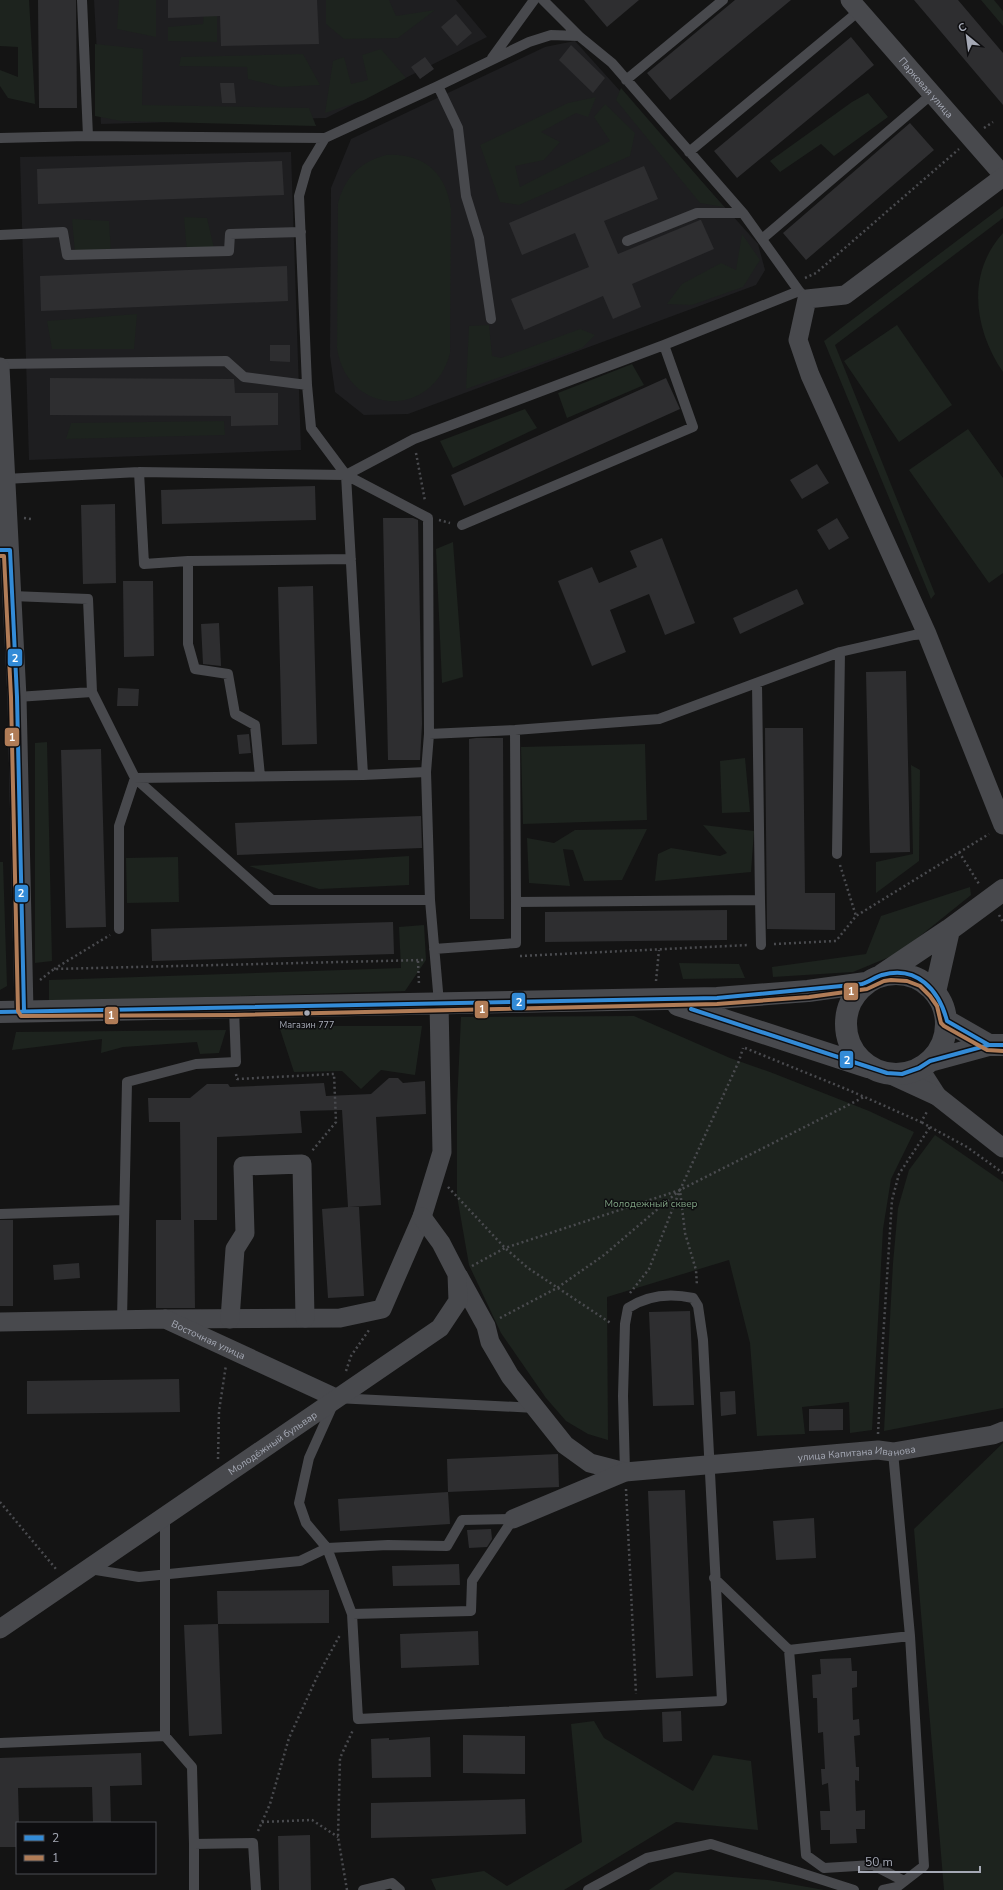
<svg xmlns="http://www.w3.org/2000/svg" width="1003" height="1890" viewBox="0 0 1003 1890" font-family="'Nunito Sans',sans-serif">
	<rect width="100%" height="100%" fill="#141414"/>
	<path fill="#1e1e20" d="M94,0H456L487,37L326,118L101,124Z
		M575,41L758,244L765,270L756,285L408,414L364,415L335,392L330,356L331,188L351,139L545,47Z
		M291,152L301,450L29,460L20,157Z"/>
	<path fill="#1d231e" d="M0,0H29L35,104L8,98L0,86V70L18,77V47L0,46Z
		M119,0H156V37L117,29Z
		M205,0H217V42L168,41V27L203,24Z
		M326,0H389L396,16L435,10L398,38L344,39L326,24Z
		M981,0H994L1003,11V26Z
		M95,44L143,49L142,105L309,108L316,126L121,121L95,116Z
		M381,49L406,78L364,100L325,113L333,61L344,57L351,84L368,80L362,55Z
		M303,54L320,85L281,87L248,79L247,67L179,66L181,57Z
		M621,88L724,207L700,203L616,100Z
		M868,93L888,117L834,156L821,144L780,172L770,161L852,102Z
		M596,97L588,117L576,113L541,132L560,142L544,160L515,166L520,187L610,141L594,117L605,104L635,133L630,156L519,205L500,202L480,145L568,103Z
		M386,155C423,153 446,172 451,209L450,353C433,420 347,416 337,348L338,203C345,177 360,162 386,155Z
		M1003,206V218L835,345L935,594L931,599L824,341Z
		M184,217L207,218L214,248L187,253Z
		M72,219L109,221L111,252L75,253Z
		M1003,233V372C974,329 966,274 1003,233Z
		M742,234L760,260L743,287L692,305L667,304L682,284L721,263L736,270Z
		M137,314L134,349H52L47,321Z
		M489,325L492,356L501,358L580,329L595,335L582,348L466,389L469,326Z
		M897,325L952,405L899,442L844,361Z
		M632,364L644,385L567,418L558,393Z
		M525,409L537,428L453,468L440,441Z
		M224,421L225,435L66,439L71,423Z
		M968,429L1003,478V573L989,583L909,470Z
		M453,542L463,677L442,683L436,549Z
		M47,742L52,961L35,963V743Z
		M645,744L647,820L523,824L521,747Z
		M745,758L750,812L722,813L720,761Z
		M911,765L920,770L919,861L876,893V862L913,854Z
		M703,825L754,831L751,872L655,881L658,854L671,848L720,856L727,853Z
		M647,829L622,880L584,881L573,850L563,849L570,886L529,883L527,838L554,843L575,830Z
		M409,856V885L319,889L249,866Z
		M178,857L179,902L127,903L126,858Z
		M0,862H3L7,986L0,990Z
		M970,887L971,895L899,953L853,972L773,977L772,967L866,954L881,916Z
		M424,925L426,960L405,991L49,1002V980L401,968L399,927Z
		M679,963L739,964L745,978L683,979Z
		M634,1016L730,1058L770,1072L869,1111L914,1132L891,1179L883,1229L872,1430L850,1433L849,1402L802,1407L805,1434L757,1436L750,1343L729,1260L607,1297L608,1440L588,1434L566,1421L546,1398L501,1333L469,1265L457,1196V1105L461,1017Z
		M279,1026H422L415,1075L381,1070L361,1089L342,1071L294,1072Z
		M226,1030L219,1053L200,1054L197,1042L123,1047L101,1053L102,1039L12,1050L16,1032Z
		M935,1135L1003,1182V1408L884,1431L893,1263L898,1208L909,1170Z
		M1003,1443V1890H944L914,1529Z
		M594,1721L604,1738L693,1791L713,1755L751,1761L758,1830L676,1822L564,1890H436L431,1879L484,1871L507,1886L582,1842L571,1724Z
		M675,1872L768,1880L824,1890H649Z"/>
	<path fill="#2e2e30" d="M38,0H76L77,108H39Z
		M168,0H317L319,44L221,46L220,16L168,18Z
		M584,0H639L607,27Z
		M735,0H791L670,100L647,73Z
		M914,0H958L1003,53V105Z
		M456,14L472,33L457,46L441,27Z
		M851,37L874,65L737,178L714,151Z
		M571,45L605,78L593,93L559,60Z
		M425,57L434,69L420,79L411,67Z
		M220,83H234L236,103H222Z
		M910,123L934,150L806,260L783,233Z
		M282,161L284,195L38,204L37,169Z
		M644,166L658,199L604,221L618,254L700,220H701L714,249L632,284L641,307L613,319L603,296L524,330L511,299L589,267L575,233L522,255L509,223Z
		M287,266L288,301L41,311L40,276Z
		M270,345H290V362L270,361Z
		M50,378L234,379L235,393H278V425L231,426V416L50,415Z
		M666,378L680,409L464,506L451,475Z
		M817,464L829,483L802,499L790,480Z
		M315,486L316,520L162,524L161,490Z
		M115,504L116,583L83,584L81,505Z
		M383,518H413L418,520L422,724L420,760H388Z
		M837,518L849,538L829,550L817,530Z
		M662,538L695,623L665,635L649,594L610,610L626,652L592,666L558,581L592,567L599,583L637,567L630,551Z
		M123,581H153L154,656L124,657Z
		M313,586L317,744L282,745L278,587Z
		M797,589L804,604L740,634L733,618Z
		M219,623L221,666L203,664L201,624Z
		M906,671L910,852L870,853L866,672Z
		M118,688L139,689L138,706H117Z
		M765,728H803L805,893H835V930L767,929Z
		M249,734L251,753L239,754L237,735Z
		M476,738H503L504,919H470L469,739Z
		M101,749L106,927L66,928L61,750Z
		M421,816L422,848L237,855L235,823Z
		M727,910V940L545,942V912Z
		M393,922L394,954L152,961L151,929Z
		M389,1078H398L403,1083L425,1081L426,1114L376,1117L381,1205L349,1207H359L364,1296L328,1298L322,1209L348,1207L342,1110L300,1111L302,1133L217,1137V1220H194L195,1308H156V1220H181L180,1122H149L148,1098H190L207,1084H228L230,1087L324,1083L326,1096L371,1094Z
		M0,1220H13V1306H0Z
		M79,1263L80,1278L54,1280L53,1265Z
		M690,1311L694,1405L653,1406L649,1312Z
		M179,1379L180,1412L27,1414V1381Z
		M735,1391L736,1414L721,1416L720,1392Z
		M809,1409H843V1430L809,1431Z
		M558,1454L559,1487L448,1492L447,1459Z
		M685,1490L693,1676L656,1678L648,1491Z
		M448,1492L450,1524L340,1531L338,1499Z
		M814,1518L816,1558L776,1560L773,1521Z
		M491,1529L492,1539L487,1547L469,1548L467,1530Z
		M459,1564L460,1585L393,1586L392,1566Z
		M329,1590V1623L218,1624L217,1591Z
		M218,1624L222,1734L189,1736L184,1625Z
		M478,1631L479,1665L401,1668L400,1634Z
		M851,1658L852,1671H857V1687L852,1688L853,1720L859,1719L860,1735L854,1736L856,1767H859V1781L855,1780L856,1811L865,1810V1829H856L857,1843L830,1844V1830H821L820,1811H830L828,1783L822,1785L821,1769H825L823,1732L818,1733L817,1698H813L812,1675L821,1674L820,1659Z
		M681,1711L682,1741L663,1742L662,1712Z
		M463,1735L525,1736V1774L463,1773Z
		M430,1737L431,1777L372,1778L371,1739L389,1738V1740Z
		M141,1753L142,1785L110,1786L111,1823H93L92,1787L18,1788L19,1823H17V1847H0V1758Z
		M525,1799L526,1834L371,1838V1803Z
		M310,1835L311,1890H279L278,1836Z"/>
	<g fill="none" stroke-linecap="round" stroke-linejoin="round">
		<path stroke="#4a4b4f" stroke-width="2.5" stroke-dasharray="2 3" stroke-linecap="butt" d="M984,128L993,122
			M805,278L816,273L959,149
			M416,453L425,501
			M24,518L31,519
			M439,520L450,523
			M959,852L979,884
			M840,865L856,916
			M999,915L1003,922
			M774,944L836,941L856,916L989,834
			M520,956L749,945
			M418,961L419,985
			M54,969L110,935
			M40,980L54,969L423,960
			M656,981L659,950
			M745,1048L851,1091L921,1122L928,1110
			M236,1074L237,1079L334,1074L336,1122L312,1151
			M930,1127L967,1147L1003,1173
			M448,1187L505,1248L528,1268L612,1324
			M472,1266L505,1248L680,1190L864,1097
			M630,1293L649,1269L680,1190L739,1061L743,1048
			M500,1318L557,1288L604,1255L680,1190L685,1233L696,1270L697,1286
			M346,1371L351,1356L369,1330
			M878,1434L882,1355L892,1200L899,1174L930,1127L921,1122
			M218,1459L219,1411L226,1365
			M626,1489L636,1694
			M0,1502L56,1569
			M262,1822L312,1820L338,1837
			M258,1831L270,1804L289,1738L317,1677L340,1635
			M347,1890L338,1837L340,1758L353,1730"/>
		<path stroke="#48494d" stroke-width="10" d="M82,0L88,136
			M543,0L579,36L612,63L743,213L799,291
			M579,36L551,35L529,42L438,86L325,138L307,168L299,196L307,385L311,428L346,475L414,439L664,345L799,291L807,299
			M492,58L534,0
			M626,80L723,0
			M438,86L458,128L466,196L479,238L491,319
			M0,138L88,136L325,138
			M689,152L859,11
			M0,235L63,232L67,255L229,251L230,234L301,232
			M762,239L932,94
			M627,241L697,213H743
			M0,364L226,361L244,377L307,385
			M139,472L144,564L188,561L351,559
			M346,475L428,518L429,734
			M5,479L139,472L346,475L363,775L426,772L430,900L439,1003
			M462,525L693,427L664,345
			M188,561V644L195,669L228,674L235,714L255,725L260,776
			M12,596L88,599L92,692
			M17,697L92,692L135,778L363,775
			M515,730L516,902L760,900L757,684
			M426,772L429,734L515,730L659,719L840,652L914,635L927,634
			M837,854L840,652
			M760,900L761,945
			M119,929V826L135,778L272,900H430
			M434,949L516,943V902
			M0,1214L124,1210
			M122,1320L127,1082L196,1064L236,1062L234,1009
			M536,1408L336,1398L309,1458L299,1503L306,1523L327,1548L352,1614L358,1719L722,1701L703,1340L698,1306L693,1298C670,1293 648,1295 628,1308L625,1324L623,1396L625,1472
			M165,1516V1736
			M90,1569L139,1577L300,1561L327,1548L388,1545L447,1546L462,1520L513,1519
			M714,1578L789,1650L910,1636
			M352,1614L471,1611L472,1581L513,1519
			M789,1650L806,1855L824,1868L873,1865L904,1881
			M0,1743L165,1736L192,1767L194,1844L253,1843L256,1890
			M194,1890V1844
			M363,1890L392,1883L400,1890
			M588,1890L647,1858L711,1844L854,1890
			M883,1890L897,1887L924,1866L910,1636L893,1452"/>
		<g stroke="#48494d" stroke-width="19">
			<path id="s1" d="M850,0L1003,175"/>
			<path d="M1003,177L845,295L807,299L798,340L810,375L927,634L1003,825"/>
			<path d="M0,367L17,697L24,1011"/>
			<path d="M919,1068L937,1096"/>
			<path d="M887,1073L937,1096L1003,1148"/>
			<path d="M459,1277L486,1326L490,1342L510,1376L565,1445L590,1463L625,1472"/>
			<path d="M165,1319L340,1318L382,1309L422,1217L442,1152L439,1003"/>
			<path d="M230,1319L235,1249L245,1233L243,1166L302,1164L305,1318"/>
			<path id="s2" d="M0,1322L165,1319L336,1398"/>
			<path id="s3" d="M513,1519L625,1472L878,1450L893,1452L993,1435L1003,1431"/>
			<path id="s4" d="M0,1629L440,1328L458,1301L457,1274L441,1243L422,1217"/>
		</g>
		<path stroke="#48494d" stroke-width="22" d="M846 1024a50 50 0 1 1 100 0a50 50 0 1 1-100 0Z
			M882,975L949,930L1003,890
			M935,992L949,930
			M678,1005L868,1067
			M0,1012L717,998L808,991L866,983
			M947,1021L989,1045
			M930,1061L989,1045H1003"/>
		<g stroke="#0e0e10" stroke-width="7">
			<path id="bus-1" d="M0,550H10L17,697L24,1011
				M691,1009L887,1073L902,1074L919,1068L930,1061L989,1045H1003
				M0,1012L717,998L862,984C869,982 875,977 882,975C917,965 939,990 947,1021L989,1045H1003"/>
		</g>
		<g stroke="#0e0e10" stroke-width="7">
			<path id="bus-2" d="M0,556H4L11,697L18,1011L21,1016L234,1015L717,1004L809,997L867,989L884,981L891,980L907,981L920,986L930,996L937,1006L941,1023L944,1026L987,1050L1003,1051"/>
		</g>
		<use href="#bus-1" stroke="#338bd7" stroke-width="4"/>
		<use href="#bus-2" stroke="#b07c57" stroke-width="4"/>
	</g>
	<circle fill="#a5a9b5" stroke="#0e0e10" stroke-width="1.5" cx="307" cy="1013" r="3.5"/>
	<g text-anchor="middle" stroke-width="3" stroke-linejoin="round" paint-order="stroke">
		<g font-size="9" fill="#a5a9b5" stroke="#0e0e10">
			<text x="307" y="1028">Магазин 777</text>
		</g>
		<g font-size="10" fill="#a5a9b5" stroke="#0e0e10">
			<text dy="4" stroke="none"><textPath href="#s1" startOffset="116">Парковая улица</textPath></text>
			<text dy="4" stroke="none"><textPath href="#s2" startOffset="213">Восточная улица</textPath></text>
			<text dy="4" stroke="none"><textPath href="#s4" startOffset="330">Молодёжный бульвар</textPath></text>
			<text dy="4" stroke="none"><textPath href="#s3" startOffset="354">улица Капитана Иванова</textPath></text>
		</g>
		<g font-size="10" fill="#7da081" stroke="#0e0e10">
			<text x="651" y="1207">Молодежный сквер</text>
		</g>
	</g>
	<g stroke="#0e0e10" stroke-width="1.5">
		<rect x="7" y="648" width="16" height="19" rx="4" fill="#338bd7"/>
		<rect x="4" y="727" width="16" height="20" rx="4" fill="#b07c57"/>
		<rect x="14" y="884" width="15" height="19" rx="4" fill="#338bd7"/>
		<rect x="843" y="982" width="16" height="19" rx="4" fill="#b07c57"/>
		<rect x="511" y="992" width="15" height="19" rx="4" fill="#338bd7"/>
		<rect x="474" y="1000" width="15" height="19" rx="4" fill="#b07c57"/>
		<rect x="104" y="1006" width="15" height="19" rx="4" fill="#b07c57"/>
		<rect x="839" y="1050" width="15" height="19" rx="4" fill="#338bd7"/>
	</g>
	<g font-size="11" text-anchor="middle" font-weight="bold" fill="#fff">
		<text x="15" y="662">2</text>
		<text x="12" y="741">1</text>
		<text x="21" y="897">2</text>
		<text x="851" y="995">1</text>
		<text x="519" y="1006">2</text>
		<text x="482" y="1013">1</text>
		<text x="111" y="1019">1</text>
		<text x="847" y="1064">2</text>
	</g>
	<rect x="16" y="1822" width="140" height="52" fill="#0e0e10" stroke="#4a4c52"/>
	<rect x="24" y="1835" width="20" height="6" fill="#338bd7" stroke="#4a4c52"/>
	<text x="52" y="1842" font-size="12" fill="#a5a9b5">2</text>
	<rect x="24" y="1855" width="20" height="6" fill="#b07c57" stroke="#4a4c52"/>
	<text x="52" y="1862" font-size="12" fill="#a5a9b5">1</text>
	<g transform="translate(967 36) rotate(331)" stroke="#0e0e10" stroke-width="3" paint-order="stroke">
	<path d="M0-3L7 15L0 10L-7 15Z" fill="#a5a9b5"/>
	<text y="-6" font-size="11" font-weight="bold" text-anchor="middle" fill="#a5a9b5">С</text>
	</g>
	<path d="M859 1866v6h121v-6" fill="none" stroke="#a5a9b5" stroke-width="2"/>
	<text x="865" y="1866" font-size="12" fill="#a5a9b5" stroke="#0e0e10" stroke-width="3" paint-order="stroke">50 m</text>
</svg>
